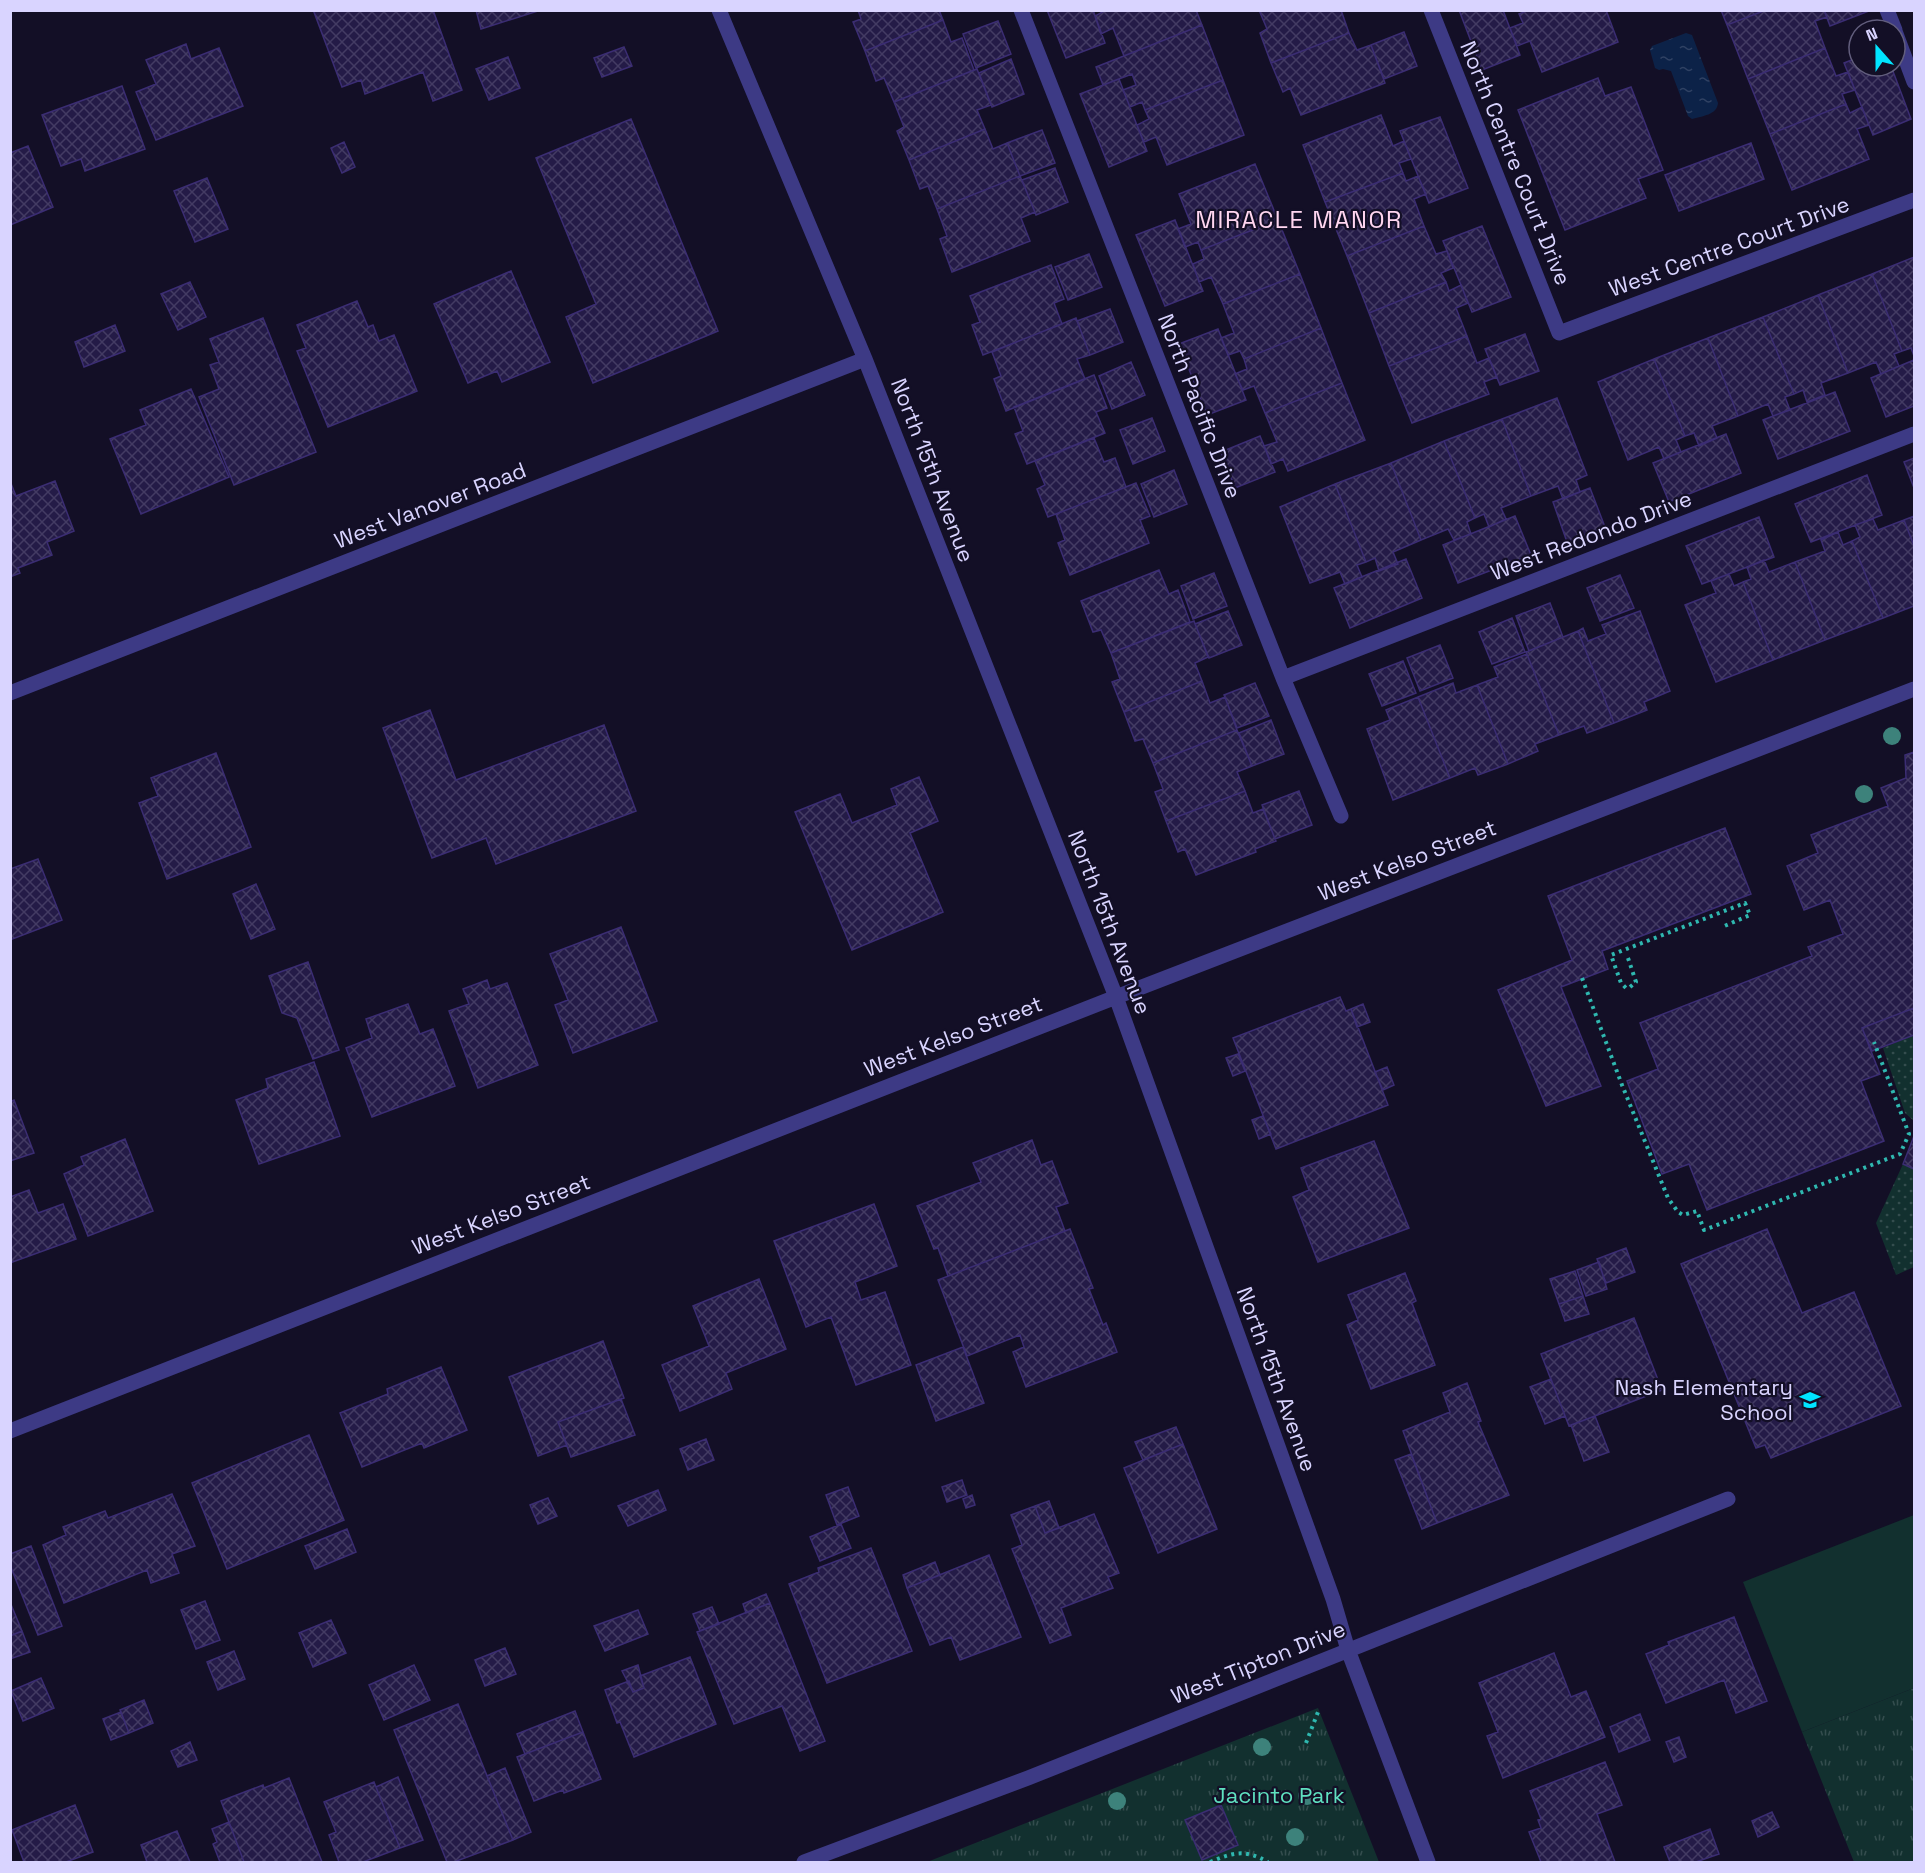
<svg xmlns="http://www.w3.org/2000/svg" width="1925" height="1873" viewBox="0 0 1925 1873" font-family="'Space Grotesk',sans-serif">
	<defs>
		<pattern id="grass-dots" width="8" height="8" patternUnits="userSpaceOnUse" patternTransform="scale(1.5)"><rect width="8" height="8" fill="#12302f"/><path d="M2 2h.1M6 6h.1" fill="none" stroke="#344d4e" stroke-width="1.8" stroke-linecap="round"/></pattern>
		<pattern id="park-tufts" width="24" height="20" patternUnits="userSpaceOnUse" patternTransform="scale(1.5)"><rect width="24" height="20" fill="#12302f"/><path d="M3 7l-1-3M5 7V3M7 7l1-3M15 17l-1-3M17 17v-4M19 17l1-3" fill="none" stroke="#344d4e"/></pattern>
		<pattern id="water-ripples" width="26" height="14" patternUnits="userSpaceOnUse" patternTransform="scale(1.5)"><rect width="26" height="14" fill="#0c2248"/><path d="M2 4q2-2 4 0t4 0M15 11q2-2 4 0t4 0" fill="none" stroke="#2f4163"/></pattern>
		<pattern id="building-cross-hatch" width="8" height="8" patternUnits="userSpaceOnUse" patternTransform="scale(1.5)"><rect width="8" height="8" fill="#241b47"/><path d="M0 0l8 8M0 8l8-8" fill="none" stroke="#433b63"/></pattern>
	</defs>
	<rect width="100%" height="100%" fill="#130f26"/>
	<path fill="url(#grass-dots)" d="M1914,1035V1121L1905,1113L1883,1048Z
		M1903,1164L1914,1169V1267L1896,1275L1876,1223Z"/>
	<path fill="url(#park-tufts)" d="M1914,1688V1862H1854L1802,1732Z
		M1318,1708L1379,1862H927Z"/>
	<path fill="#12302f" d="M1914,1515V1688L1802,1732L1743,1582Z"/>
	<path fill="url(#water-ripples)" d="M1686,33L1692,35L1718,103C1717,115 1702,116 1692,119L1688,116L1671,71L1663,69L1659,70L1655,68L1650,50L1652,46Z"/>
	<path fill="url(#building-cross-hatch)" stroke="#3b2d73" stroke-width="1.5" d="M318,10H433L462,90L433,101L423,72L365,94L361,80L342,87L314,12Z
		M476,10H541L481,29Z
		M858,10H939L943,20L865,51L853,22L861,19Z
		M1047,10H1093L1105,43L1066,58Z
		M1106,10H1196L1202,25L1124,56L1113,28L1101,34L1095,16Z
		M1259,10H1341L1349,33L1271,63L1260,33L1267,29Z
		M1459,10H1503L1520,55L1482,70Z
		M1529,10H1606L1618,42L1542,72L1530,41L1517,46L1510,28L1523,23L1519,14Z
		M1721,10H1766L1727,25Z
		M1766,10H1824L1827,17L1815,21L1825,48L1748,79L1727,25Z
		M1824,10H1869V11L1830,26Z
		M943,20L951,42L962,38L974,70L894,102L884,78L876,81L865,51Z
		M998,21L1011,54L976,68L963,34Z
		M1202,25L1223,80L1145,110L1142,102L1130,107L1123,90L1136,85L1132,74L1103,85L1096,67Z
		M1404,32L1417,66L1384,79L1371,45Z
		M1349,33L1357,50L1371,45L1385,83L1301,115L1290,88L1283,92L1271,63Z
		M186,44L191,59L219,48L243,106L156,140L136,92L156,84L146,60Z
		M624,47L632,66L602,77L594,58Z
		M1825,48L1836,76L1848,72L1855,90L1842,94L1846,104L1770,134L1748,79Z
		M508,57L520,88L489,100L476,69Z
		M1859,57V66H1891L1911,119L1873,135L1844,63Z
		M1011,59L1024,94L992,107L979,73Z
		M977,69L991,105L977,110L985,129L909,160L897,131L904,127L894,102Z
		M1598,78L1605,96L1631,87L1663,170L1638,179L1646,198L1565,230L1518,110Z
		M1119,79L1147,151L1109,167L1080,94Z
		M1223,80L1244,135L1167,165L1156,137L1144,142L1137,125L1149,119L1145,110Z
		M122,86L145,149L85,171L81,159L61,166L42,115Z
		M1846,104L1850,113L1862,107L1869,125L1857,129L1869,159L1792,190L1770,134Z
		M1381,115L1393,146L1404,141L1411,159L1399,163L1403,173L1325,202L1303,145Z
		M1440,117L1468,188L1429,203L1400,131Z
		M631,119L718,331L593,383L566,317L596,304L536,158Z
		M985,129L993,149L1007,143L1020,176L937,209L928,186L920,189L909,160Z
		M1042,130L1055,163L1020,176L1007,143Z
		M344,142L355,167L342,173L331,148Z
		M1751,143L1764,179L1679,211L1665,175Z
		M28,146L53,207L10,225V153Z
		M1255,164L1278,220L1201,250L1198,242L1185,247L1178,229L1191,224L1179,194Z
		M1055,168L1068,202L1036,215L1022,180Z
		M1403,173L1406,181L1418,176L1426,194L1414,199L1424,226L1347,256L1325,202Z
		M1020,176L1035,212L1021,218L1030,241L952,272L940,239L947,236L937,209Z
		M207,178L228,229L195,242L174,191Z
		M1175,220L1203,291L1165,306L1136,235Z
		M1278,220L1300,274L1223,304L1211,277L1199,282L1193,264L1204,259L1201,250Z
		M1424,226L1436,254L1447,251L1453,268L1441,273L1446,282L1369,313L1347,256Z
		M1482,226L1511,297L1472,312L1443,241Z
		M1089,254L1102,287L1068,300L1055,267Z
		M1914,257V356L1911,348L1902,351L1872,274Z
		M1051,265L1064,299L1054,303L1062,324L983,355L972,325L980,322L970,296Z
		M511,271L550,362L502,382L497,371L468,383L434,304Z
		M1300,274L1321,328L1244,359L1240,351L1228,355L1221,338L1234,333L1223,304Z
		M1872,274L1902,351L1894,354L1899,366L1881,374L1876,362L1848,373L1818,295Z
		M190,282L206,317L178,330L161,294Z
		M1446,282L1449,291L1461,285L1468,303L1456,308L1467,336L1389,366L1369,313Z
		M1818,295L1848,373L1821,383L1825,395L1807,402L1803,390L1794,394L1763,317Z
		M357,301L368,327L373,325L379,341L394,335L417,391L328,427L297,351L306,348L297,325Z
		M1110,309L1123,342L1090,355L1077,321Z
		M1763,317L1794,394L1785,397L1790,410L1773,416L1768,404L1738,416L1708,338Z
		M263,318L316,452L234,485L199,397L219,389L210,365L219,362L210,339Z
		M1076,318L1090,355L1077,359L1085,379L1006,411L994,379L1001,376L992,352Z
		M115,325L125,351L84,367L75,342Z
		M1321,328L1342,383L1265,413L1254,386L1243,390L1235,374L1247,369L1244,359Z
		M1218,329L1246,400L1207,415L1179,344Z
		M1525,334L1539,371L1500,385L1485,349Z
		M1467,336L1477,363L1489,358L1497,377L1484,382L1489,394L1412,423L1389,366Z
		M1708,338L1738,416L1712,426L1717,438L1699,446L1694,433L1685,436L1654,359Z
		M1654,359L1685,436L1676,440L1681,452L1664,459L1659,447L1628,460L1598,382Z
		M1914,360V406L1886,417L1871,378Z
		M1131,362L1145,395L1112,409L1099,376Z
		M1094,375L1107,408L1096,412L1105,433L1027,464L1015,434L1023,431L1014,407Z
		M1342,383L1365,440L1288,471L1283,459L1271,464L1264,446L1277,442L1265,413Z
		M191,389L229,477L141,514L110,439L146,425L140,410Z
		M1835,392L1850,431L1778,459L1763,420Z
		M1557,398L1587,475L1576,480L1580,492L1563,499L1558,486L1531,496L1502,419Z
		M1152,418L1165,451L1133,464L1120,430Z
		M1502,419L1531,496L1501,508L1506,519L1489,527L1484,514L1475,518L1444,441Z
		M1726,434L1741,473L1669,502L1653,463Z
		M1260,436L1275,472L1235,488L1221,452Z
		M1094,438L1104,462L1115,458L1126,487L1048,517L1037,489L1045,485L1035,461Z
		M1444,441L1475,518L1467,522L1471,534L1454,540L1448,529L1421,540L1391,463Z
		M1914,458V488L1904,462Z
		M1391,463L1421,540L1393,552L1398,564L1379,571L1375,558L1366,562L1335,484Z
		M1174,470L1187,504L1154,517L1141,484Z
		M1867,475L1882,515L1811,542L1795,504Z
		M10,481L16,496L55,481L74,531L47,542L52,555L18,568L20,573L10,577Z
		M1136,483L1150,516L1140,520L1149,543L1070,575L1058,543L1065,540L1056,514Z
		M1335,484L1366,562L1357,565L1362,577L1345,584L1340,572L1310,583L1280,507Z
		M1590,488L1605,527L1567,542L1553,502Z
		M1515,516L1531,555L1458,583L1443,545Z
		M1914,516V546L1904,520Z
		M1759,517L1774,557L1702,584L1686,546Z
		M1873,519L1878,530L1904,520L1914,546V606L1883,618L1852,541L1860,537L1855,525Z
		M1838,532L1843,545L1852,541L1883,618L1825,640L1795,562L1825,551L1821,540Z
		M1406,559L1422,598L1350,628L1334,588Z
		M1764,560L1769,572L1795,562L1825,640L1773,660L1743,582L1751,579L1747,567Z
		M1159,570L1169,594L1178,590L1190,622L1111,653L1101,630L1093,632L1081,601Z
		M1214,573L1227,606L1193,619L1181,586Z
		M1729,574L1734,586L1743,582L1773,660L1716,682L1685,605L1716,593L1711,581Z
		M1620,575L1634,608L1600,621L1587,588Z
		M1550,603L1563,637L1529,651L1516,616Z
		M1228,611L1242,645L1209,658L1195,624Z
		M1640,611L1670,691L1644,702L1647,710L1614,723L1578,631L1583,628L1588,641L1606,634L1602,625Z
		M1512,618L1525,652L1492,664L1479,632Z
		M1194,621L1208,657L1195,663L1202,681L1124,712L1112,682L1120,679L1111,653Z
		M1578,631L1614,723L1587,733L1584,726L1559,735L1526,652Z
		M1440,645L1453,678L1420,691L1407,658Z
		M1527,654L1559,735L1535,744L1538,751L1508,764L1477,685L1498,677L1494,667Z
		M1403,661L1416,693L1382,706L1369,674Z
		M1202,681L1210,703L1225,697L1237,730L1153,763L1143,739L1135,741L1124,712Z
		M1255,683L1269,716L1237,728L1224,695Z
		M1453,683L1456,693L1477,685L1508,764L1478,775L1475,768L1450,778L1418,697Z
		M1418,697L1450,778L1393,800L1367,729L1390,720L1386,710Z
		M430,710L456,780L604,725L636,811L496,864L486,838L432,858L383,728Z
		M1271,720L1284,754L1252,766L1239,733Z
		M1237,730L1252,766L1237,772L1245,791L1166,821L1155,792L1163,789L1153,763Z
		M1914,752V1008L1862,1028L1880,1074L1861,1081L1884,1141L1707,1210L1689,1164L1662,1174L1627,1081L1658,1069L1640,1023L1812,956L1808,947L1843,934L1830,900L1804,910L1787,866L1818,853L1811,835L1888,806L1881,788L1906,778L1905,755Z
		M216,753L251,847L167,879L139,803L158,796L151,778Z
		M919,777L938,821L910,833L943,912L852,950L795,812L840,794L852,823L897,805L891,789Z
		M1245,791L1253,813L1263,809L1276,841L1255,849L1256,852L1196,875L1185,849L1178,852L1166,821Z
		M1299,791L1312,825L1275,839L1262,805Z
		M1725,828L1751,894L1602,951L1608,969L1561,987L1601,1086L1546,1106L1498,990L1572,960L1548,896Z
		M38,859L62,920L10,940V869Z
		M256,884L275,929L251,939L233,894Z
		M621,927L657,1021L573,1053L555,1005L568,1000L550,954Z
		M308,962L339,1050L313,1059L297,1018L282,1013L269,976Z
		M487,980L490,989L507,983L538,1065L478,1088L449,1011L469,1004L463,989Z
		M1340,997L1346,1011L1351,1009L1388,1105L1276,1149L1233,1038Z
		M408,1004L420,1034L433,1029L455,1086L372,1117L346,1048L372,1038L366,1019Z
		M1363,1004L1370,1022L1357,1027L1351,1009Z
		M1914,1008V1035L1872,1051L1862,1028Z
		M1238,1054L1245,1071L1233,1076L1226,1058Z
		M314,1062L340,1136L259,1164L236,1100L268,1088L266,1079Z
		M1387,1067L1394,1085L1383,1090L1375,1072Z
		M14,1100L34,1153L10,1161V1102Z
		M1263,1116L1271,1134L1259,1139L1252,1120Z
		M1914,1136V1169L1903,1164Z
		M125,1139L153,1211L88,1236L64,1174L84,1165L81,1157Z
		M1032,1140L1041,1165L1052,1161L1068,1203L1056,1207L1065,1231L948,1276L938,1248L934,1249L917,1206L981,1182L973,1163Z
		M1374,1141L1409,1228L1318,1262L1293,1197L1309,1190L1301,1168Z
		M29,1190L38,1213L63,1204L76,1239L10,1263V1197Z
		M874,1204L897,1266L855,1282L861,1300L885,1292L911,1365L856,1385L831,1317L806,1327L774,1241Z
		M1070,1229L1093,1288L1089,1289L1103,1325L1106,1323L1117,1352L1026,1387L1013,1352L1024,1347L1020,1335L967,1356L938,1280Z
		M1767,1229L1802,1313L1854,1292L1901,1406L1771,1458L1765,1445L1756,1448L1681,1264Z
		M1626,1248L1635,1272L1606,1283L1597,1259Z
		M1599,1262L1607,1289L1586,1296L1577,1270Z
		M1575,1271L1583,1296L1559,1304L1550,1279Z
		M1405,1273L1416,1301L1412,1303L1435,1365L1371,1389L1347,1325L1358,1320L1348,1295Z
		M759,1279L786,1349L726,1373L732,1389L680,1411L662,1365L709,1346L693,1306Z
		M1583,1296L1589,1314L1565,1321L1559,1304Z
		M1634,1318L1662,1390L1569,1426L1541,1354Z
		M603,1341L624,1398L558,1422L567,1445L538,1456L509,1377Z
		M963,1347L984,1403L936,1421L916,1365Z
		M441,1367L467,1430L424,1448L422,1443L362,1467L340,1413L388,1394L387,1389Z
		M1551,1379L1565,1416L1545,1424L1530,1387Z
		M1467,1383L1481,1421L1478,1422L1509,1495L1437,1523L1403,1431L1450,1412L1443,1393Z
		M621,1399L635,1435L571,1457L558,1422Z
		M1595,1416L1609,1452L1584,1461L1571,1425Z
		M1176,1427L1183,1444L1143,1460L1135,1442Z
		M309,1435L344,1520L227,1569L192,1483Z
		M706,1439L714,1460L688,1470L680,1449Z
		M1183,1444L1217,1529L1158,1553L1124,1468Z
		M1411,1454L1437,1523L1422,1529L1395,1460Z
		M962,1480L967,1495L947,1502L942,1487Z
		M848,1487L859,1516L837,1525L826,1495Z
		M658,1490L666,1510L628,1526L618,1506Z
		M172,1494L195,1546L172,1554L179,1573L151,1583L147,1570L64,1603L43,1545L66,1535L63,1527L105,1511L108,1518Z
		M972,1495L975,1505L966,1508L963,1499Z
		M548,1498L557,1516L538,1524L530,1505Z
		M1049,1501L1059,1528L1045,1533L1035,1506Z
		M1035,1506L1045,1533L1094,1514L1119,1573L1108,1577L1113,1588L1061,1608L1071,1635L1050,1643L1012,1549L1022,1545L1011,1515Z
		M841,1524L851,1548L820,1561L810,1537Z
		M347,1529L356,1552L315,1569L305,1546Z
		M31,1546L62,1626L38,1635L10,1565V1554Z
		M871,1548L912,1651L827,1683L789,1584L819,1572L818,1568Z
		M989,1555L1021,1637L960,1660L951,1637L930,1645L907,1588Z
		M935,1562L940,1575L907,1588L903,1575Z
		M766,1594L770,1603L746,1613L743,1604Z
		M205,1601L220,1640L196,1649L181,1610Z
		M10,1602L22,1631L10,1636Z
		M770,1603L825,1741L800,1751L782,1706L734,1724L697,1632Z
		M712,1607L719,1624L700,1631L693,1614Z
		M638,1610L648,1634L605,1651L594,1626Z
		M1734,1617L1767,1701L1736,1713L1724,1680L1666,1703L1646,1654L1669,1645L1668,1642Z
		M331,1620L346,1653L313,1667L299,1633Z
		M22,1631L30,1652L10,1659V1636Z
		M505,1648L516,1674L485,1686L475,1660Z
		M234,1651L245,1679L218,1690L207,1662Z
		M1554,1653L1571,1697L1586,1691L1605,1737L1503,1778L1487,1736L1498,1732L1479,1683Z
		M690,1657L716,1724L634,1757L620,1722L617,1723L605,1690L629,1681L633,1692L644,1688L640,1676Z
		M414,1665L430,1700L384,1720L369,1685Z
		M638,1665L644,1688L633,1692L622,1671Z
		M41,1678L54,1708L23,1721L11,1691Z
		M144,1700L153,1723L129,1733L120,1710Z
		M458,1704L513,1840L454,1862H447L394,1730Z
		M575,1711L583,1732L525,1754L517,1734Z
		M121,1712L129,1733L111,1740L103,1719Z
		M1640,1714L1650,1740L1619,1752L1610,1727Z
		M583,1732L601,1779L564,1793L563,1790L534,1801L517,1757Z
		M1679,1737L1686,1757L1674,1762L1666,1742Z
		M190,1742L197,1760L178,1767L171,1751Z
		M1605,1762L1622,1805L1597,1814L1615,1862H1541L1529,1832L1541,1828L1538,1820L1541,1819L1530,1791Z
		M505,1768L531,1832L513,1840L487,1776Z
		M398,1777L423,1840L400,1848L376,1787Z
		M289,1778L322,1862H244L221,1801L263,1785L264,1788Z
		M374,1782L400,1848L363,1862H339L329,1835L336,1832L324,1802Z
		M75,1805L93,1852L66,1862H24L12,1830Z
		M1221,1805L1238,1845L1202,1860L1185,1820Z
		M1772,1812L1779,1827L1758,1837L1752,1821Z
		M229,1822L244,1862H220L213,1844L217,1842L212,1829Z
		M1710,1829L1719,1854L1696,1862H1670L1664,1847Z
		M177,1831L190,1862H147L141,1845Z"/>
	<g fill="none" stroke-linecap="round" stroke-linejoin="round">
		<path stroke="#2fb8b0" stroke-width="4" stroke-dasharray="3 4.5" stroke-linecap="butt" d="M1628,958L1636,982L1630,987L1626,988L1621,983L1611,955L1745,903L1750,915L1722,927
			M1582,978L1622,1085L1668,1198L1678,1212L1683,1215L1697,1211L1704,1230L1900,1154L1909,1134L1874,1042
			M1306,1743L1318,1712
			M1210,1862C1234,1852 1245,1849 1268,1862"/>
		<path stroke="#3d3a85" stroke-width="15" d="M719,10L865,359L1116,997L1333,1599L1348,1650L1428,1862
			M1021,10L1283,678L1341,816
			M1431,10L1559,333L1914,200
			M1887,10L1895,30
			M1895,31L1914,82
			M1283,678L1914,434
			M10,693L865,359
			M10,1431L1116,997L1914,689
			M804,1862L1028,1778L1728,1499"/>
	</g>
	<g fill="#3d827b">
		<circle cx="1892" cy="736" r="9"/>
		<circle cx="1864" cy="794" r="9"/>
		<circle cx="1262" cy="1747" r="9"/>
		<circle cx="1307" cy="1796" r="9"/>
		<circle cx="1117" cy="1801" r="9"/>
		<circle cx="1295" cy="1837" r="9"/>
	</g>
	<defs>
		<g id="school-bare" transform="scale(1.62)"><path d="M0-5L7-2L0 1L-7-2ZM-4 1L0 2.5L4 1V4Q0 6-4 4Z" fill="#00e5ff" stroke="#130f26" stroke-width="2.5" paint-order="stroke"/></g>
	</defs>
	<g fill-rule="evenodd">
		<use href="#school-bare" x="1810" y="1400"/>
	</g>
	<g text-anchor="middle" stroke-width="4.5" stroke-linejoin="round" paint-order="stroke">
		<g font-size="22" fill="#d9d4ff" stroke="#130f26">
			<text transform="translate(1516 163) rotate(68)" y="8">North Centre Court Drive</text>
			<text transform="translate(1729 246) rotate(-20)" y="8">West Centre Court Drive</text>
			<text transform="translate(1200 406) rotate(69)" y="8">North Pacific Drive</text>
			<text transform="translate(933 470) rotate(69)" y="8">North 15th Avenue</text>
			<text transform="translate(430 505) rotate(-21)" y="8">West Vanover Road</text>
			<text transform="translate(1591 535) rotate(-21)" y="8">West Redondo Drive</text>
			<text transform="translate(1407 860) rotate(-21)" y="8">West Kelso Street</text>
			<text transform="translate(1110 922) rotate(69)" y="8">North 15th Avenue</text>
			<text transform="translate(953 1036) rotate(-21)" y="8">West Kelso Street</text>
			<text transform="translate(501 1214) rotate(-21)" y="8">West Kelso Street</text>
			<text transform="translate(1277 1379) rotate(70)" y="8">North 15th Avenue</text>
			<text transform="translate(1258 1662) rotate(-22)" y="8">West Tipton Drive</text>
		</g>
		<g font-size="22" fill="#d9d4ff" stroke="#130f26" text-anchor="end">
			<text x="1793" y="1395">Nash Elementary<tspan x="1793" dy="25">School</tspan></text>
		</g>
		<g font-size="22" fill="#5fe0c0" stroke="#130f26">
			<text x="1279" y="1803">Jacinto Park</text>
		</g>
		<g font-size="24" letter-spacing="1.5" fill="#ffd6f0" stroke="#130f26">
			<text x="1299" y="228">MIRACLE MANOR</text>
		</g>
	</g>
	<rect width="1925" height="1873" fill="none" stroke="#d9d4ff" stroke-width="24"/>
	<g transform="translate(1877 48) rotate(339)"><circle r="28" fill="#130f26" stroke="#625e7d" stroke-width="1.5"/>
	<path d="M0-4.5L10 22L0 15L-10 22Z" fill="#00e5ff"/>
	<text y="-9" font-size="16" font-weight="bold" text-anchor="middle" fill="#d9d4ff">N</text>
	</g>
</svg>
